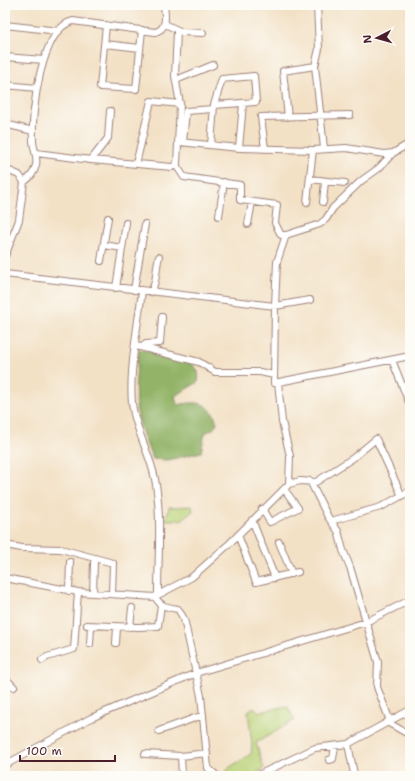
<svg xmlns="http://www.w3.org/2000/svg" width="415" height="781" viewBox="0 0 415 781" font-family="'Shantell Sans',sans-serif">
	<rect width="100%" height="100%" fill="#fdfcf7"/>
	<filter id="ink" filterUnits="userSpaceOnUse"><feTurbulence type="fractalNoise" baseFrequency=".025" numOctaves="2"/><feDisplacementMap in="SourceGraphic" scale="8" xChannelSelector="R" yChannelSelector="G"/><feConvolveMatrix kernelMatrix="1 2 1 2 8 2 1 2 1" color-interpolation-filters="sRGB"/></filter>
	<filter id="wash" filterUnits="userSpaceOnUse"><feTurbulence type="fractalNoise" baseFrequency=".012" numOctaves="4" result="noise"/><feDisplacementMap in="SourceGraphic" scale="16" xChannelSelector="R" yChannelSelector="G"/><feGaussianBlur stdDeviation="0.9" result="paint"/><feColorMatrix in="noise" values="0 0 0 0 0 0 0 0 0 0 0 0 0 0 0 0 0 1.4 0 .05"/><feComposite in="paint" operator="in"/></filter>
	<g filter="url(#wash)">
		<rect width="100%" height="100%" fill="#f3e1c6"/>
		<path fill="#bad277" stroke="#827851" d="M192,506L193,511L181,520H166L169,507Z
			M287,706L295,720L256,743L264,769L251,776H226L227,769L251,754L252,745L248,711L254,707L259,712Z"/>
		<path fill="#93b468" stroke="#6e6a4a" d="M139,349C152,352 187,357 195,367C199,371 199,377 198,382L175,396L177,405C197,401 210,401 217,423L213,429L205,433L201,452L168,460L153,459C133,415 133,397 139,349Z"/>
	</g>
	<g filter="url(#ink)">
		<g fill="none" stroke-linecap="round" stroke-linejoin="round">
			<g stroke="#9e8078" stroke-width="8">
				<path id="street" d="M317,5L319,49L315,66L324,148
					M165,24L182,32L203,33
					M5,25L59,31
					M106,25L100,87L136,89L142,30
					M105,44L140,48
					M5,57L44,60
					M254,76L256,102L214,105L222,79Z
					M176,80L213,65
					M5,85L37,88
					M288,117L283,71L315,66
					M5,124L33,131
					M179,142L239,148L313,150L346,148L384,154L393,153L410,143
					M183,142L186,111L213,109
					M211,145L214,105
					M239,148L243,104
					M265,149L261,117L350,115
					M36,153L91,160L172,167L177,164L180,104L175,76L177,31
					M91,160L108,138L110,111
					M136,164L151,101L180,104
					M176,165L184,177L240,185V200L277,205L275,223L281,235H286
					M5,169L19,175L24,182L19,220L5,256
					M310,179L345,183
					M24,182C31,177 34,173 36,165C38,156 33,149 33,140C31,113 41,28 73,21L155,32C168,29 165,15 164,5
					M307,202L313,150
					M323,202L325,181
					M219,216L224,182
					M248,224L252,202
					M104,245L122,248
					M101,261L108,218
					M5,274L275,306L274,383L410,356
					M116,288L126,223
					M134,290L145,224
					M142,291C138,324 129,371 132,403C135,430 150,453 155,479C162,515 158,558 158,595
					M151,292C158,280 155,270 159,257
					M310,300L275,306L277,262L286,235L320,224L326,219L333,208L361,181L379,168L393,153
					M136,346L199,362L215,372H260L274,375
					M142,347L146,344L160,343L162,317
					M392,360L410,405
					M310,481L328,517L338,531L343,550L350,567L378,662L377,687L390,721
					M289,484L300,481L316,482L353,458L376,439L402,496
					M262,509L270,522L298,508L284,489
					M252,520L275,578
					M331,521L381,507L410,491
					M238,535L256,582L298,572
					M279,542L292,574
					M5,545L22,548L61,549L113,563L112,594
					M5,578L78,592L155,597C161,607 167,607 178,609L184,619L201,696L208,768L217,776
					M69,591L70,562
					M93,593L94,562
					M156,596L192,577L229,544L289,484L290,456L282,422L278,382
					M87,625L139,627L158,626L161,605
					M130,627L132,608
					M116,643L117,627
					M90,644L91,626
					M42,660L47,657L74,649L78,592
					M5,678L14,687
					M387,722L410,735
					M159,731L203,715
					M348,744L354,774L352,776
					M145,754L181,756L207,753
					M181,756L182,776
					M329,760L333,759L335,746
					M5,765L91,718L196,673L366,622L410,600
					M256,776L315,748L348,744L410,710"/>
			</g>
			<use href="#street" stroke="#fff" stroke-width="6"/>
		</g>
	</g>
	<rect width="415" height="781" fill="none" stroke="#fdfcf7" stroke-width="20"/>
	<g transform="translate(377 38) rotate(264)" stroke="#fdfcf7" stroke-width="3" paint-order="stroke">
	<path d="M0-3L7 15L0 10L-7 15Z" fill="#4a1f2b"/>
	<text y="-6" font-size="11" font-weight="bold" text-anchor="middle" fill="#4a1f2b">N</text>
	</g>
	<path d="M20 755v6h95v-6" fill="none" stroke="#4a1f2b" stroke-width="2"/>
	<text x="26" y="755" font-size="12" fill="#4a1f2b" stroke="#fdfcf7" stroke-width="3" paint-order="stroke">100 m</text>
</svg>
